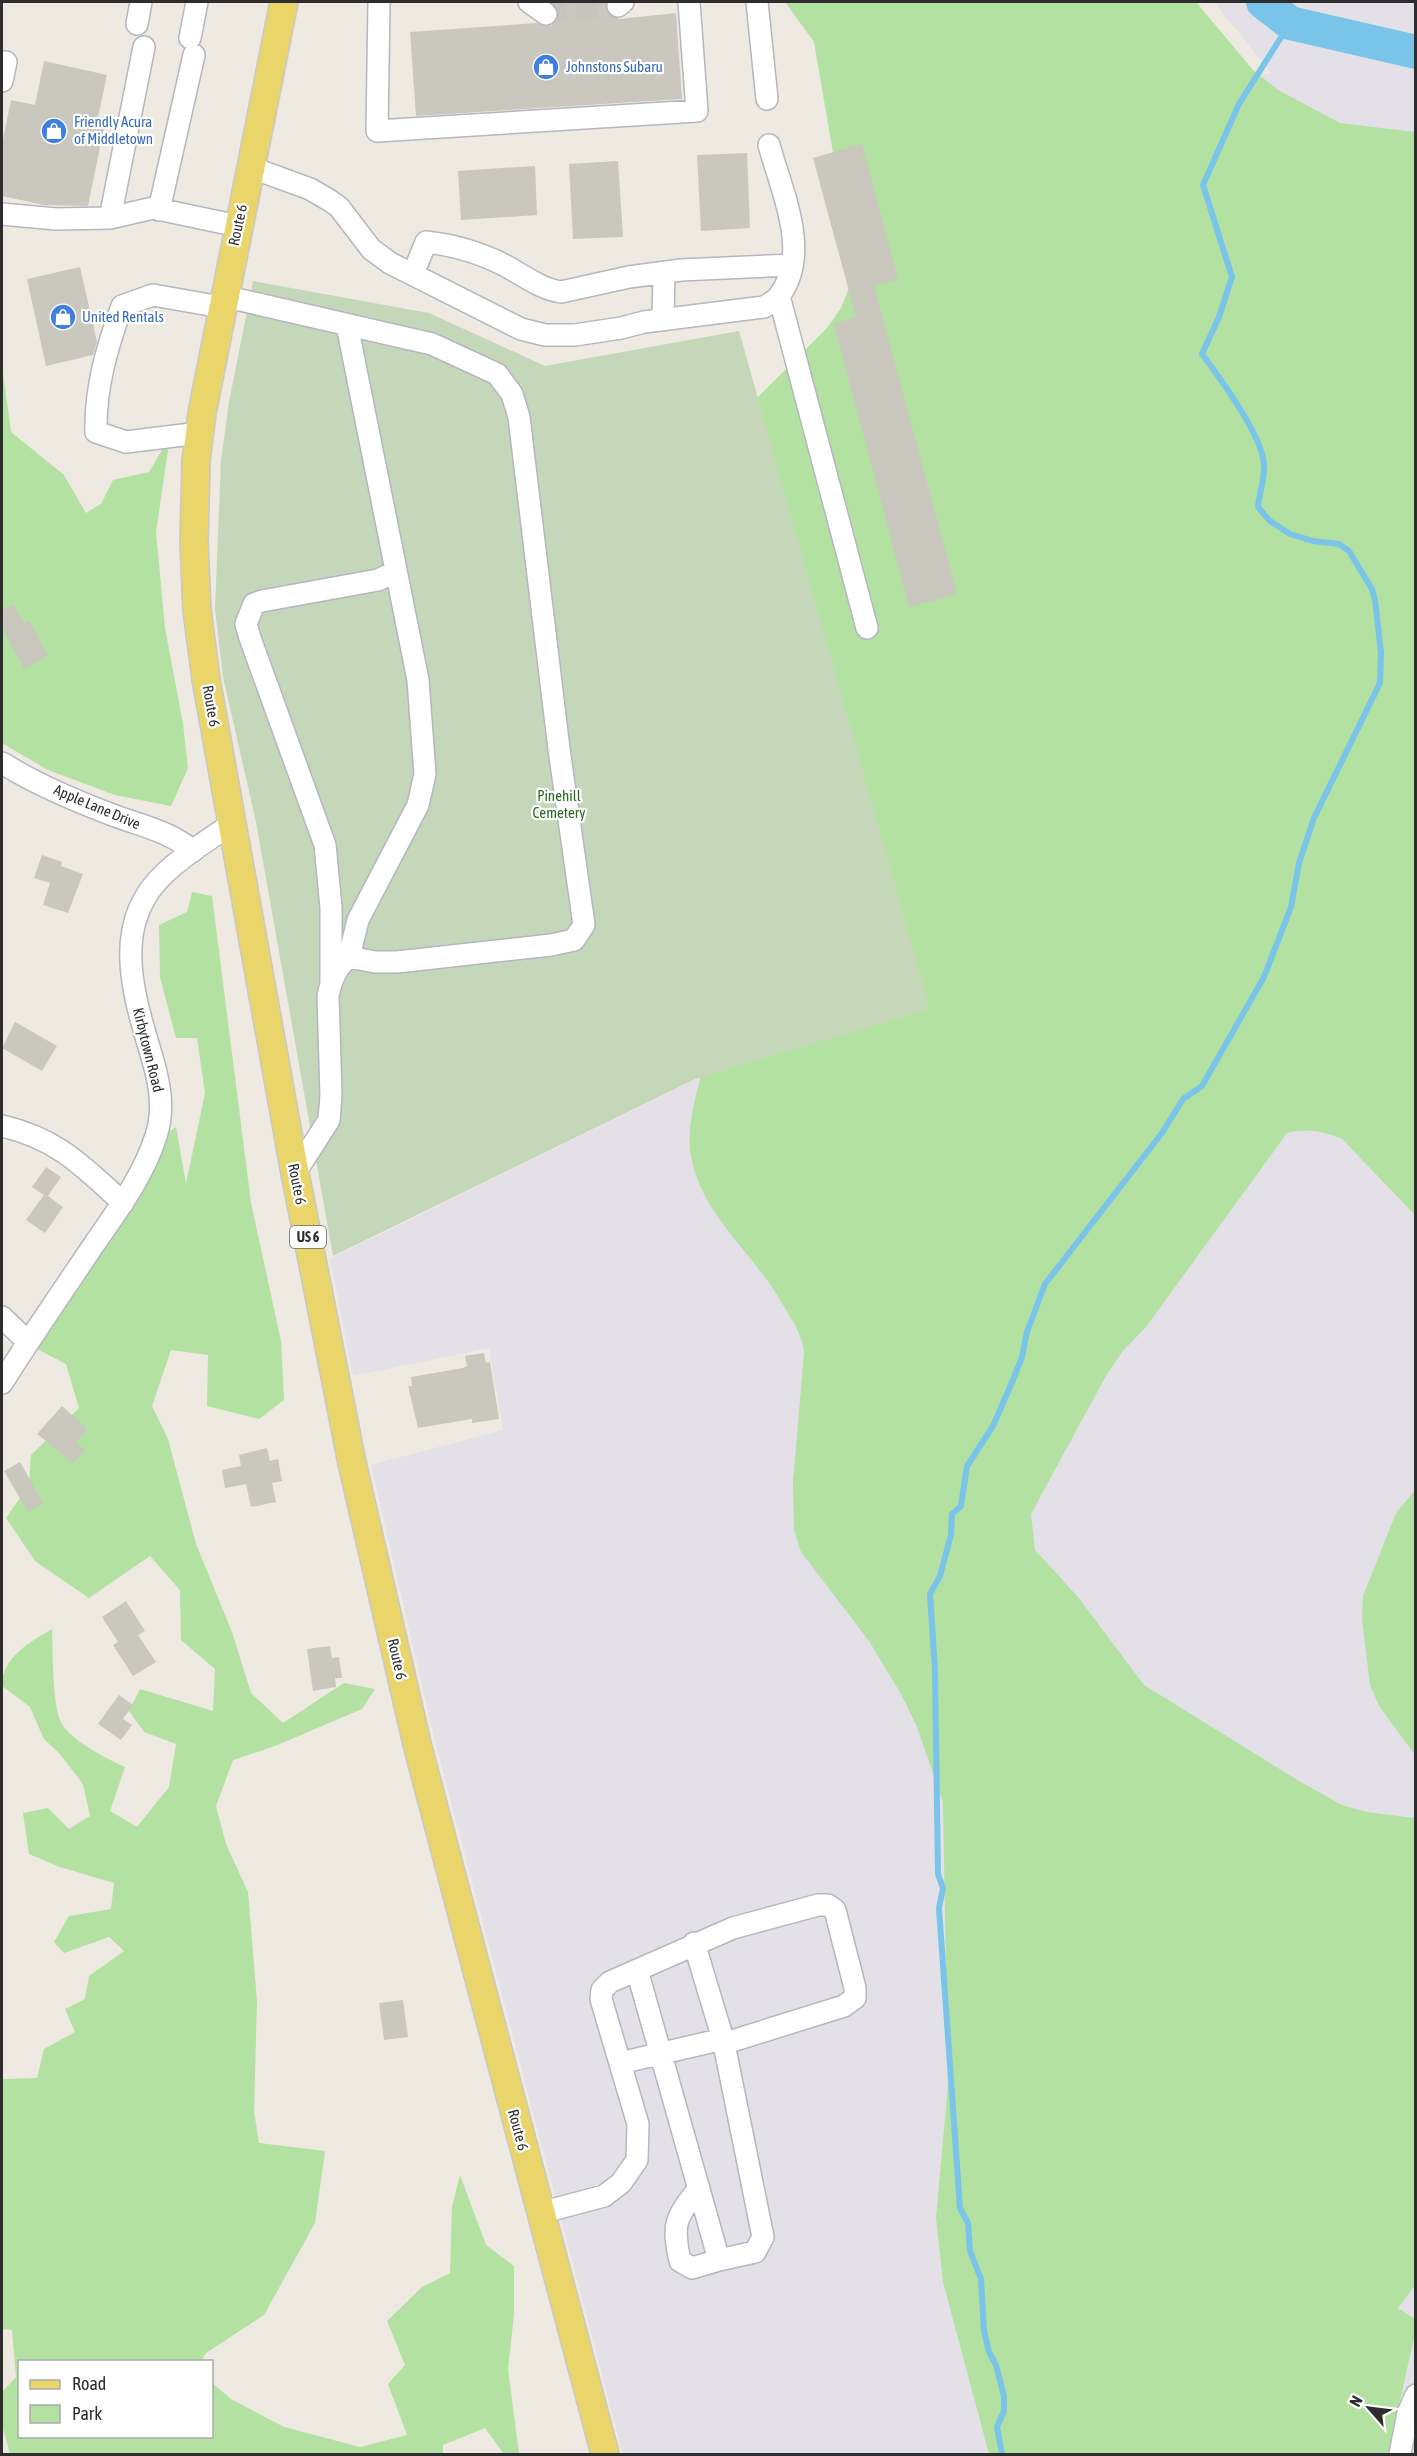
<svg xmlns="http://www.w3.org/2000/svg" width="1417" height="2456" viewBox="0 0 1417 2456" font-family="'Asap Condensed',sans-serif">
	<rect width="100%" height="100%" fill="#eee9e1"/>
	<path fill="#e3e1e7" d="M1214,2H1415V2454H623L435,1741L371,1465L503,1430L489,1348L353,1376L330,1259L696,1079L931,1011L954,103L1271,73Z"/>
	<path fill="#b2e1a1" d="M785,2H1196L1253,70L1278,90L1340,123L1415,132V1215L1342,1139C1323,1131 1306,1128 1287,1133L1146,1327L1122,1352L1107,1374L1031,1514L1035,1550L1078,1597L1144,1685L1299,1781L1342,1805L1366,1812L1415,1818L1416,2284L1398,2308L1415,2319L1416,2329L1388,2454H989L943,2282L936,2218L948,2085L943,1802L917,1727L901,1694L869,1641L801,1552L794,1530L793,1482L804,1352C802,1333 791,1319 782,1303C754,1253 701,1215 691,1156C686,1131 695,1100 701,1075L721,434L827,328L841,308L854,275L814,42Z
		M2,366L11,432L64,475L86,513L101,504L113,480L149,472L170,436L156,532L165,628L183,724L188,768L171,806L115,795L48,770L2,743Z
		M192,892L212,896L251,1203L281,1341L284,1400L259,1419L207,1406L208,1355L171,1350L152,1406L168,1439L196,1544L232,1632L251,1693L283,1723L344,1683L375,1689L362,1709L275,1746L233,1760L216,1806L226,1844L248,1892L257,2001L254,2111L259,2143L325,2151L315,2223L264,2315L206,2353L201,2361L20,2362V2436H212V2383L231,2399L284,2427L360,2447L407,2435L388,2384L405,2365L387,2321L422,2287L450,2273L452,2207L460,2175L486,2245L514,2266V2314L508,2369L519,2454H504L485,2428L443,2445V2454H10L2,2425V2392L16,2377L12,2330L2,2329V2079L37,2078L44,2049L75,2032L65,2009L85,1999L89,1976L124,1951L109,1937L64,1953L54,1942L69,1916L111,1909L114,1883L60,1867L29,1854L23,1813L48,1808L69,1829L90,1816L83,1784L60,1754L44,1739L30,1707L2,1686C2,1657 30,1642 52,1629C53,1650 52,1705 61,1722C69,1740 108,1759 125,1767L110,1811L137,1827L169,1787L176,1744L144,1732L129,1711L140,1689L213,1711L215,1669L181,1640L180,1590L150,1556L89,1598L35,1561L6,1518L29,1485L31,1455L79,1408L66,1364L31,1346L142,1151L176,1127L186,1184L205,1093L197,1038H176L160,977L159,925L187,912Z
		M1415,1490V1755L1379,1706L1370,1685L1362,1619L1363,1596L1396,1513Z"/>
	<path fill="#c5d7b9" d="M253,281L429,313L545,366L739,331L930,1009L695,1079L333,1256L256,822L223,677L215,609L221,460L229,402Z"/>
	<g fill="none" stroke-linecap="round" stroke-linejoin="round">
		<path stroke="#7bc4e9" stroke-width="6" d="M1002,2454L997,2427L1004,2411V2396L996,2365L989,2352L984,2331L981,2279L970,2251L968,2223L960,2208L939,1908L943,1888L938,1874L935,1670L930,1594L940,1576L951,1535L952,1514L961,1506L967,1466L993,1426L1013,1380L1022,1357L1027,1332L1045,1284L1162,1133L1183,1099L1202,1086L1264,977L1291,907L1299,863L1314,818L1380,683L1381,653L1375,600L1372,589L1349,551L1339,544L1313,541L1290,534L1270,521L1258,507C1259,494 1265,478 1264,465C1263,436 1220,378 1202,354L1219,317L1232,277L1203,185L1239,104L1290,23"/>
		<path stroke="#7bc4e9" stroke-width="34" d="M1263,2L1290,23L1416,52"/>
	</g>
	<path fill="#cac7bf" d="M550,2H606L608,13L619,19L676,13L682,99L416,116L410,32L537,23L551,26L559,15L557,8Z
		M44,61L107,75L98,117L106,118L88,206L44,205L2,196V144L11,100L35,105Z
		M862,144L898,279L874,286L957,594L909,607L834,324L856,317L813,158Z
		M747,153L750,228L701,231L697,155Z
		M618,161L623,237L573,239L569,164Z
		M535,166L537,215L461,220L458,171Z
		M80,267L97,342L93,355L46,366L27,279Z
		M13,604L24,623L29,620L48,656L24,669L2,627V611Z
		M42,855L62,862L61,866L83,874L68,913L43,905L50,883L34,878Z
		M15,1022L57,1046L42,1071L2,1048Z
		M46,1167L61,1177L48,1196L63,1207L45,1233L26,1220L44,1195L32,1187Z
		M484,1353L486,1363L490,1362L499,1419L472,1423V1419L418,1428L408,1386H412L411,1377L463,1368L467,1366L465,1356Z
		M62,1406L87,1429L76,1442L85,1450L73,1463L37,1434Z
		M267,1448L270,1461L278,1459L282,1481L272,1483L276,1502L251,1507L246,1484L225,1488L222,1470L241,1466L239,1455Z
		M20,1462L43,1503L28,1512L4,1471Z
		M126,1601L145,1631L138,1635L156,1662L133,1676L113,1645L118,1642L102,1617Z
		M330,1646L332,1658L339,1657L342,1678H335L336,1687L313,1691L307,1649Z
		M119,1695L133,1705L123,1719L132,1725L121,1740L98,1724Z
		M403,2000L408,2037L384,2040L379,2003Z"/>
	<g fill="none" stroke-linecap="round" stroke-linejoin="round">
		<path stroke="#c7c3bd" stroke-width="21" stroke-dasharray="21 10" stroke-linecap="butt" d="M546,14L618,6"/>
		<g stroke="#b4b6c0" stroke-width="24">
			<path id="minor" d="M379,2L377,131L697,111L689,2
				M529,2L546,14
				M757,2L767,99
				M618,6L623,2
				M137,24L141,2
				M190,38L197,2
				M2,81L6,62
				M250,167L310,189L329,200L339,207L371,249L390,263L521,329L545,335H575L621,328L644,322L764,307C769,304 776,300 779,296C812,253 781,190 769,145
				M159,210L194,55
				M2,214L56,219L110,218L153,208L238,226
				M110,218L144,47
				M413,274L426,242C454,245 481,253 506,266C524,276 541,289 561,292L629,277L681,270L792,265
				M223,296L432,344L497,374L512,394L519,417L559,749L584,925L574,940L551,945L397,962H375L349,957C336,966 331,981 328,996L331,1095L329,1120L295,1173
				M779,296L867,628
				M663,320L664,272
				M347,325L418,680L425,774L418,805L358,920L349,957
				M199,433L126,442L96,432C95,388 107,347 122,306L153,295L221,307
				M2,763C34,783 73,800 110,814C138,825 170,831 193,851
				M331,982V907L325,845L250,638L246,624L254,604L262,601L378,580L395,572
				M2,1126C56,1138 83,1166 123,1203
				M2,1317L28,1342
				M2,1383C31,1337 62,1292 93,1246C117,1211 143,1177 156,1136C166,1106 158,1076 149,1047C131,987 113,921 165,873C185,854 209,840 231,824
				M637,1970L719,2260L692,2268L680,2261C672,2223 675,2219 699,2188
				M620,2063L723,2039L763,2237L755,2252L719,2260
				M540,2213L604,2196L621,2183L637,2160L638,2124L601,1999L602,1990L610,1982L733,1928L818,1905H828L835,1910L855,1988V1998L844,2006L732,2041L723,2039L694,1943
				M1400,2454L1408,2413L1416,2395"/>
		</g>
		<g stroke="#c8c8c8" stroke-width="30">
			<path id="major" d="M284,2L202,413L196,461L194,543L197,610L206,679L295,1173L352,1463L418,1748L605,2454"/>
		</g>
		<use href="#minor" stroke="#fff" stroke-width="21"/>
		<use href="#major" stroke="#ead56a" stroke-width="27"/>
	</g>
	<defs>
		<g id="shop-disc" transform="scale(1.35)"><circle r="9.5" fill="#3f7fe0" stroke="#fff"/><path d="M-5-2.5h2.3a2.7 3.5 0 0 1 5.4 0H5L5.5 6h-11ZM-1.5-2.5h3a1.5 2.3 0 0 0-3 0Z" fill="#fff"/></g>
	</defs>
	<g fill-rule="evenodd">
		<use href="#shop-disc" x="546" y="67"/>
		<use href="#shop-disc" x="54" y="131"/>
		<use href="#shop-disc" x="63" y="317"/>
	</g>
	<g text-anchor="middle" stroke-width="4.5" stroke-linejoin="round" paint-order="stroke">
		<rect fill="#fff" stroke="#6c6c6c" stroke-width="1.5" x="290" y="1226" width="36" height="22" rx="4.5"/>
		<g font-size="14" font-weight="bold" fill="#2d2d2d">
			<text x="308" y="1242">US 6</text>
		</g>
		<g font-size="15" fill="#366cbe" stroke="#fff" text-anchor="start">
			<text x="566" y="72">Johnstons Subaru</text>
			<text x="74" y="127">Friendly Acura<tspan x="74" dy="17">of Middletown</tspan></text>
			<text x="82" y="322">United Rentals</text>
		</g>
		<g font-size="15" fill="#2d2d2d" stroke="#fff">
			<text transform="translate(238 225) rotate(-78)" y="5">Route 6</text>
			<text transform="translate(211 706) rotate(80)" y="5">Route 6</text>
			<text transform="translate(97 807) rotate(23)" y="5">Apple Lane Drive</text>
			<text transform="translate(148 1050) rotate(76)" y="5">Kirbytown Road</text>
			<text transform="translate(297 1184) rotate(79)" y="5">Route 6</text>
			<text transform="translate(397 1659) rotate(77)" y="5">Route 6</text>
			<text transform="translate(518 2130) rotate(75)" y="5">Route 6</text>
		</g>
		<g font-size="15" fill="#29691f" stroke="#fff">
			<text x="559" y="801">Pinehill<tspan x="559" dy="17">Cemetery</tspan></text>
		</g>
	</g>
	<rect width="1417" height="2456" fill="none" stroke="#2d2d2d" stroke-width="6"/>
	<rect x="18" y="2360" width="195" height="78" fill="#ffffff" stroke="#ababab" stroke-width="1.5"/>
	<rect x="30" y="2380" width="30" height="9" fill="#ead56a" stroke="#ababab" stroke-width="1.5"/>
	<text x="72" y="2390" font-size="18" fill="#2d2d2d">Road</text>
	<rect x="30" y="2405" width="30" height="18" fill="#b2e1a1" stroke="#ababab" stroke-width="1.5"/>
	<text x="72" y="2420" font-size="18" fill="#2d2d2d">Park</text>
	<g transform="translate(1369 2408) rotate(298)" stroke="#ffffff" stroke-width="4.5" paint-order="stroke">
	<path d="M0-4.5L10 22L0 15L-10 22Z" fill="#2d2d2d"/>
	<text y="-9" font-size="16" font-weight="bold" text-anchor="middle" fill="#2d2d2d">N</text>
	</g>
</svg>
